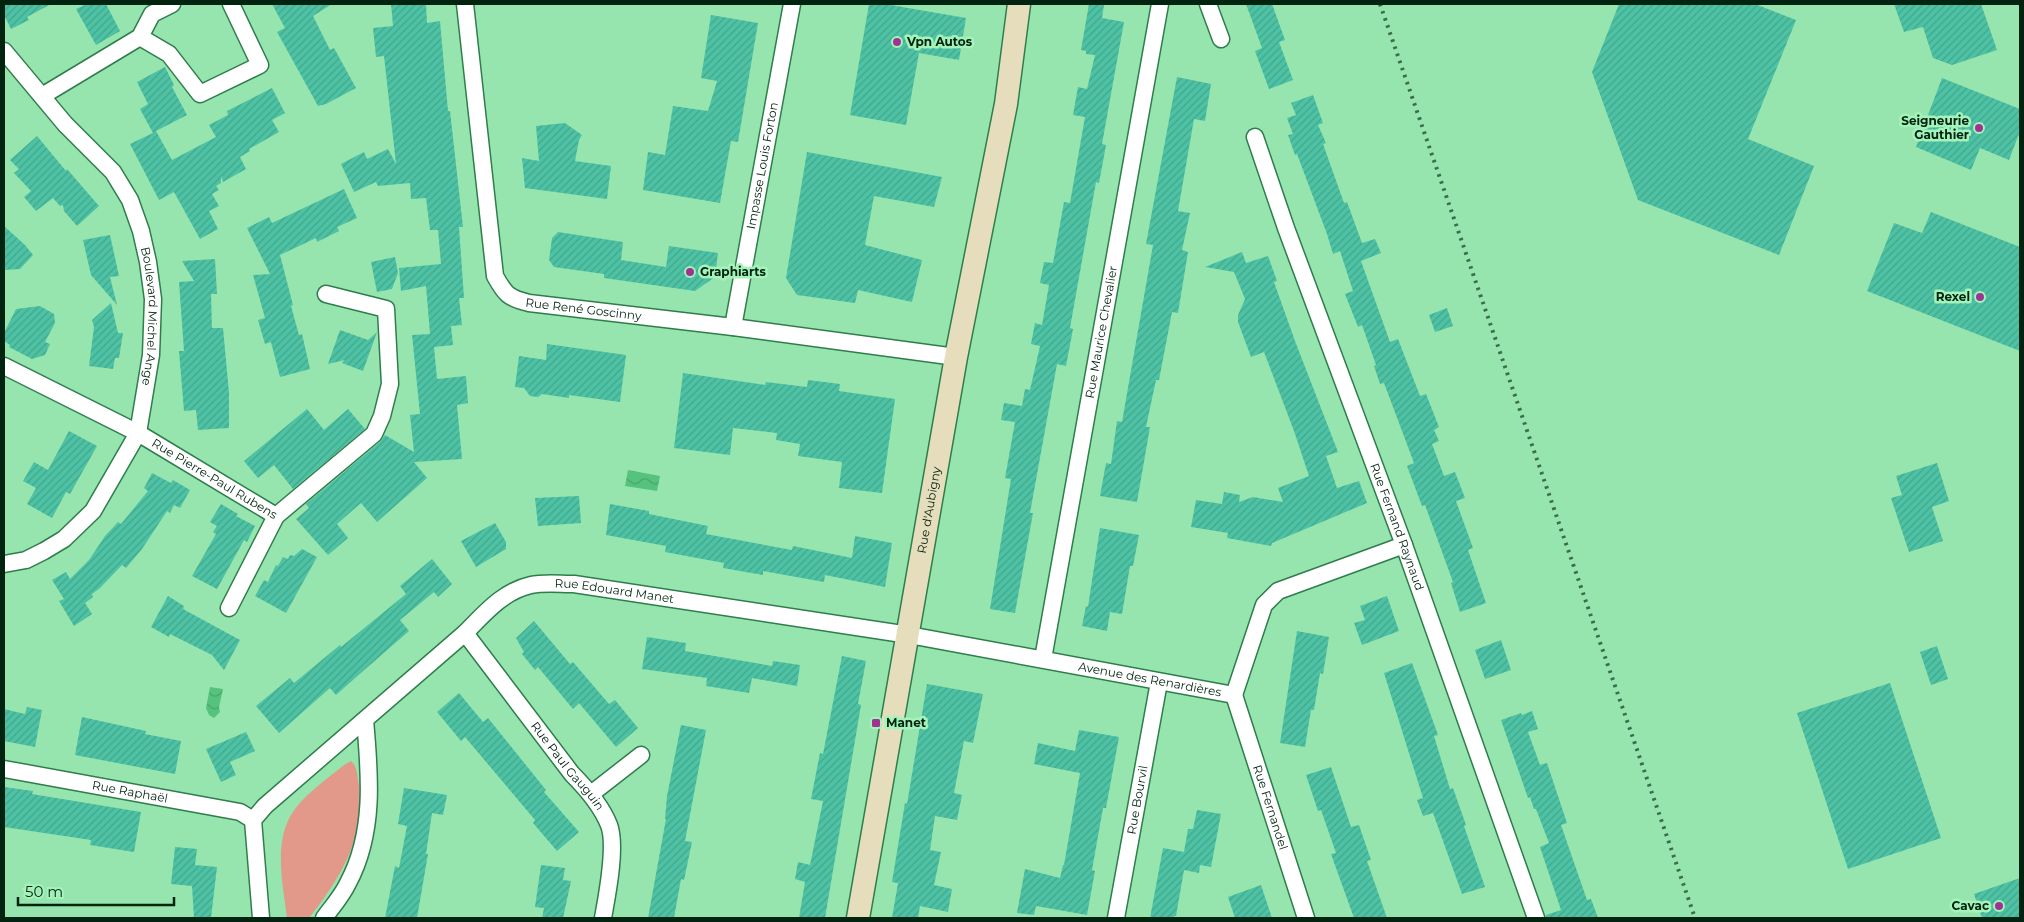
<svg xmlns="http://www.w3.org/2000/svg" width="2024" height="922" viewBox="0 0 2024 922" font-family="Montserrat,sans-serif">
	<defs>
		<pattern id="water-waves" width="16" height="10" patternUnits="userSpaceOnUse" patternTransform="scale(1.25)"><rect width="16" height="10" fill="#55c27d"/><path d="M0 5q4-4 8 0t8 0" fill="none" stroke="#48a66b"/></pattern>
		<pattern id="building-hatch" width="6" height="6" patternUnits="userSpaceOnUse" patternTransform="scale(1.25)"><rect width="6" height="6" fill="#4ec2a4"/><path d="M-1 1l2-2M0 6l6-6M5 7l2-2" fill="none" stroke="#42a68c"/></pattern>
	</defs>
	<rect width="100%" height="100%" fill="#97e5ae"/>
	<path fill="#e39989" d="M351,761C358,767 357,776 359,785C366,837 340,879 309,918H287C283,884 272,839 295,809C306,794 329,777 344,765Z"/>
	<path fill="url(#water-waves)" d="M628,470L660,476L657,491L625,486Z
		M210,687L223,689L219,707L220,712L214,718L209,715L206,708Z"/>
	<path fill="url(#building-hatch)" d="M4,4H51L27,17L29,20L11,29L4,15Z
		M87,4H106L120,31L96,45L76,9Z
		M272,4H332L313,16L330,50L334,48L356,88L326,104L318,106L277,32L285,28Z
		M391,4H426L427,23L440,21L448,111H450L463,227H459L464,298H459L462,325L451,326L453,345L434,347L437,379L466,376L468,403L457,405L462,459L414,462L427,478L377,522L361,503L337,524L348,538L328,555L296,519L309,508L306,504L380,442L385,435L414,452L410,415L420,414L412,335L430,334L426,286L401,291L399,268L441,264L438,230H430L426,198L411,199L410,183L378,186L376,182L354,192L341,164L364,152L367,159L388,149L396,164L384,56L376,57L373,28L393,26Z
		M869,4H885L966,18L959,60L919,53L906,125L850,115Z
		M1089,4L1104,5L1102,18L1124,22L1102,144L1106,145L1099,183L1096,182L1070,328L1073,329L1066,366L1057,364L1030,513H1033L1015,613L990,609L1011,479L1005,478L1015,422L1001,420L1004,403L1022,406L1025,389L1030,390L1040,346L1031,344L1035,323L1042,325L1049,285L1040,283L1044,262L1053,263L1064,202L1070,203L1085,117L1073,115L1078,87L1087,89L1095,55L1086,54V51L1081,50Z
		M1246,4H1272L1285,40L1279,42L1293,80L1269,89L1255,51L1262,48Z
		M1619,4H1755L1796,20L1748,139L1814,166L1779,255L1638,200L1592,72Z
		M1894,4H1981L1997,50L1952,65L1933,58L1923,27L1904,32Z
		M711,15L758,23L738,142L731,141L720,203L643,190L648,152L665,155L673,106L708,111L717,81L701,78Z
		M165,67L174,85L172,87L187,115L156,131L172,160L216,137L209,125L228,115L227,111L272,88L285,113L272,120L279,132L249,149L250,151L240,157L246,169L223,182L221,176V183L216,186L219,190L212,194L219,206L209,211L218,229L200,239L174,192L159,200L130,144L153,133L140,109L148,104L137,82Z
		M1177,77L1211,84L1205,121L1194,119L1178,211L1190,213L1182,250L1188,252L1178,313L1172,312L1159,380H1156L1146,427H1150L1137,502L1100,496L1106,463L1111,464L1117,421L1122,422L1153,245L1146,244Z
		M1942,78L2020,109V131L2009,160L1980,148L1971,170L1916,147Z
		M1313,95L1323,123L1318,125L1326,143L1323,144L1344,203L1347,202L1362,243L1375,239L1381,253L1361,261L1390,342L1398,339L1420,396L1426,394L1439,427L1434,430L1439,441L1432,444L1444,476L1455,472L1465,498L1456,501L1473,548L1468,550L1486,603L1460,612L1451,583L1453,582L1425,505L1422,506L1407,466L1414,463L1384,383L1380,384L1374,366L1376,365L1362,325L1358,327L1345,294L1353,291L1340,251L1333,254L1327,234L1297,154L1295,155L1288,135L1293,134L1287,118L1296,115L1291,103Z
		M565,123L582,135L579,140L575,161L611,166L607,199L525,188L522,158L539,161L536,126Z
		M37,136L66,171L67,169L99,206L77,226L64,211L63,205L60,206L53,198L36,211L24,197L31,191L14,173L19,169L10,160Z
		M807,152L942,177L934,207L874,196L865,245L922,260L912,302L858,290L855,303L797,295L786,278Z
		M344,189L357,218L337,227L339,231L317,242L316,238L280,255L293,305L291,306L299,335L302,334L310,369L280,377L271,342L265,344L258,320L265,318L253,275L270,274L247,228L269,217L272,223Z
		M1931,212L2020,247V351L1867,291L1894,223L1922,233Z
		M4,226L25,245L33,255L20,269L4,270Z
		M558,232L623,242L621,260L666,267L669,246L718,253L715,277L695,291L604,278V274L554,267L549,260L552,238Z
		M110,235L119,276L110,277L117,305L91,275L83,240Z
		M1242,252L1246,263L1268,256L1277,281L1274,282L1295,341L1338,452L1326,456L1337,488L1359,481L1367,503L1272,543L1271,546L1227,538L1228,533L1191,527L1196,500L1222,504L1224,492L1240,495L1239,502L1253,497L1283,502L1278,488L1309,476L1294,431L1264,352L1251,357L1238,322V315L1245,299L1234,272L1205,267Z
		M395,257L398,273L392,289L377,292L371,262Z
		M215,259L217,294H211L212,328H223L229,393V428L198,430L196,410L184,411L179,351H184L179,282L194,281L182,261Z
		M111,303L118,333H123L119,358H115L113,369L89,366L94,327L92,320Z
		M40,306L54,314L55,323L45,342L50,344L45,355L32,359L9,347L10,345L4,341V333L16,309Z
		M1447,308L1453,326L1435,332L1429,315Z
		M340,330L368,340L377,332L363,371L342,363L345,360L328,364Z
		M547,344L626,355L620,402L569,395V398L542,394L538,397L530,396L524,388L515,387L519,356L546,360Z
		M683,373L765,385L766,382L807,387L808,380L840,384L839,391L895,399L882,493L839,488L842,462L798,456L800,444L776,440L777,433L733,428L730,455L674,448Z
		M307,409L324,430L348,409L365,429L293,489L274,465L258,478L244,461Z
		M69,431L97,446L70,494L66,492L52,518L27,504L36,488L23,481L34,462L48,470Z
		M1937,463L1949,501L1932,507L1943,541L1909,552L1891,498L1902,495L1896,476Z
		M152,473L171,483L173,480L190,490L180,508L174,505L170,513L167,511L142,549L126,568L122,565L100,588L92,594L93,597L85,603L92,614L74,626L59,601L64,599L52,580L66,572L70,579L89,560L105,536L118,522L121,524L148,491L144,488Z
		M579,496L581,523L538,526L535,498Z
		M221,504L238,514L236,516L255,526L247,542L244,540L217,589L192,576L216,534L213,532L217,526L210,522Z
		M610,504L649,511V514L708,526L706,534L792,550L793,546L852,558L855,536L892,543L885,587L825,575L824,582L763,571V575L723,568L724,563L665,552L666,546L606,535Z
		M495,523L506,542V549L476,567L461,541Z
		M1100,528L1139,535L1133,566H1130L1122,614L1110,612L1107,631L1082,626L1086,606L1088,607Z
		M302,549L317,557L286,613L255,596L264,580L268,582L276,565L278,566L283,557L288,559L290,555L294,556Z
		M432,559L452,584L438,597L434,592L400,620L409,631L362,672L336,695L330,688L279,733L256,706L290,678L294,683L340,645L341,647L406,594L400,586Z
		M168,596L184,606L183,609L240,640L224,670L212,655L170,634L169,637L151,627Z
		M1387,596L1399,631L1362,645L1354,623L1365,620L1360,606Z
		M534,621L570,664L573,662L609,704L615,700L638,728L616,747L579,703L573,709L538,667L535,670L522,654L524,652L516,638Z
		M1297,631L1329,637L1323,674L1320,673L1314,710H1311L1305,747L1280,743Z
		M647,637L686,643L685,651L772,666L773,661L800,665L797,686L752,678L749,693L706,686L707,678L642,669Z
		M1501,640L1511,670L1485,679L1475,650Z
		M1937,646L1948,679L1931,685L1920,652Z
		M842,656L866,661L858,704L861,705L825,918H799L805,882L795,879L798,862L810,865L823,801L811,799L820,753L823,754Z
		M1412,663L1438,735L1434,736L1450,789L1453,788L1466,825L1464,826L1485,887L1462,894L1433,813L1423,816L1417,800L1423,798L1384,673Z
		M1890,683L1941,838L1848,869L1797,713Z
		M927,684L983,694L973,743L964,741L954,793L962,795L957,820L935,816L930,850L941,852L934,885L952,889L948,912L920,906L918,918H892L898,883L892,882L905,803L907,804Z
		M459,693L483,722L488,718L546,790L544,792L579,832L557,851L533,823L535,820L465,737L461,741L437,712Z
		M27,707L42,710L35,747L4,741V709L25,714Z
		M1532,711L1538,729L1528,732L1540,765L1547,763L1567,823L1561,825L1587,900L1591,899L1598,918H1546V915L1561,910L1540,847L1549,843L1536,809H1534L1530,797L1528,798L1501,720L1521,713L1522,715Z
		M82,717L146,731L145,734L181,741L175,774L75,755Z
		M681,725L706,730L685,841L692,842L684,880L681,879L674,918H648L666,819H665L667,796Z
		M1079,730L1119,737L1106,808H1103L1092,870L1095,871L1087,915L1036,906L1034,915L1017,913L1025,869L1060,878L1063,865H1064L1080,773L1034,764L1038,743L1075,751Z
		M246,732L255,751L230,762L236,775L221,782L206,749Z
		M1331,767L1351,827L1359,825L1371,860L1367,861L1387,918H1354L1331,854L1336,853L1321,810L1318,811L1306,775Z
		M4,787L33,791L32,794L141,812L134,852L90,845L91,840L4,827Z
		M404,788L447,795L443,815L432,813L426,854H428L417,918H385L395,866L399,868L407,826L398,824Z
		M1197,810L1221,814L1211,867L1200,865L1199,873L1184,870L1176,916H1174V918H1150L1163,848L1184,852L1188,829H1193Z
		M175,847L197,849L195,865L217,867L211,918H194L192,886L171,884Z
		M541,865L565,868L563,880L571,881L563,918H542L544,908L535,907Z
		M2020,878V918H1982L1974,894Z
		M1261,885L1272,918H1235L1228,897Z"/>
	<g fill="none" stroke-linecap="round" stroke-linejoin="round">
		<g stroke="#2e7d4c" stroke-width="19">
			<g id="street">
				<path id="s1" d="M465,4L495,276C505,294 508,298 529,303L733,327L956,357"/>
				<path d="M1208,4L1221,39"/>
				<path d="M140,37L169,54L200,94L260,65L231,4"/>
				<path id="s2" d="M4,51L65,124L113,172L130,200L141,231L148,262L153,299L151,355L138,433L93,511L64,539L44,551L26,560L4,564"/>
				<path d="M42,96L140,37L152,14L172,4"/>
				<path id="s3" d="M1255,137L1286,228L1404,545L1536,918"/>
				<path id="s4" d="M733,327L792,4"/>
				<path id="s5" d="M4,366L138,433L276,516L374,434L382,416L390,384L386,309L326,294"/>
				<path d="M229,608L276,516"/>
				<path id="s6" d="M465,633L572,774C587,789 601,805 609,825C617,846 607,896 603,918"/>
				<path id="s7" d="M1043,659L1160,4"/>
				<path id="s8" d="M1234,695L1306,918"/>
				<path id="s9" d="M4,769L240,812L253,820"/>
				<path d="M591,794L641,755"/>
				<path id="s10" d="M261,918L253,820L265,806L465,633C484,614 503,591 531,585C544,582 560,584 574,584L909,635L1234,695L1264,605L1278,591L1404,545"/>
				<path d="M324,918C332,907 342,896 348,883C375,833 370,775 365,720"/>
				<path id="s11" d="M1116,918L1159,682"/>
			</g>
		</g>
		<g stroke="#2e7d4c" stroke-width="25">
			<g id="secondary">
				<path id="s12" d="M858,918L956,357L1006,104L1019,4"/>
			</g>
		</g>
		<use href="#street" stroke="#fff" stroke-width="16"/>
		<use href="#secondary" stroke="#e6ddbc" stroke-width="22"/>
		<path stroke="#3b6d4c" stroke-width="4" stroke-dasharray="2.5 5" stroke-linecap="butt" d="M1380,4L1695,918"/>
	</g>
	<g fill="#a03392" stroke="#a4f3bb" stroke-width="2">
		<circle cx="897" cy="42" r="5"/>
		<circle cx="1979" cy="128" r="5"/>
		<circle cx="690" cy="272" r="5"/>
		<circle cx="1980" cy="297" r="5"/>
		<rect x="871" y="718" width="10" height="10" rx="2.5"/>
		<circle cx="1999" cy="906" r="5"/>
	</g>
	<g text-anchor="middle" stroke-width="5" stroke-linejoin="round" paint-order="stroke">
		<g font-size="12" font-weight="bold" fill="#02230f" stroke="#a4f3bb" text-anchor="start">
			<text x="907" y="46">Vpn Autos</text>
			<text x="1969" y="125" text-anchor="end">Seigneurie<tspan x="1969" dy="14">Gauthier</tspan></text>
			<text x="700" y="276">Graphiarts</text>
			<text x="1970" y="301" text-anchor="end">Rexel</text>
			<text x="886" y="727">Manet</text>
			<text x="1989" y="910" text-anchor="end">Cavac</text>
		</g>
		<g font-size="12" fill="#02230f" stroke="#a4f3bb">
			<text dy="4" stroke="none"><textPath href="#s4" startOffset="164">Impasse Louis Forton</textPath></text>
			<text dy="4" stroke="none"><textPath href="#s1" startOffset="374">Rue René Goscinny</textPath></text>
			<text dy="4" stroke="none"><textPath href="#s2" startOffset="315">Boulevard Michel Ange</textPath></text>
			<text dy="4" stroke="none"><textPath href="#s7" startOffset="332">Rue Maurice Chevalier</textPath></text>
			<text dy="4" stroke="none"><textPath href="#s5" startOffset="239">Rue Pierre-Paul Rubens</textPath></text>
			<text dy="4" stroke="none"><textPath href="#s12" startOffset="414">Rue d'Aubigny</textPath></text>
			<text dy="4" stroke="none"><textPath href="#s3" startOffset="415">Rue Fernand Raynaud</textPath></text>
			<text dy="4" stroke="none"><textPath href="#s10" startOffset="548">Rue Edouard Manet</textPath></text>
			<text dy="4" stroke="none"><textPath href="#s10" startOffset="1091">Avenue des Renardières</textPath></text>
			<text dy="4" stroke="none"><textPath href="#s6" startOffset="168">Rue Paul Gauguin</textPath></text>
			<text dy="4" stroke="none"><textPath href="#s9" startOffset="128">Rue Raphaël</textPath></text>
			<text dy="4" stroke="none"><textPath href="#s11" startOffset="120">Rue Bourvil</textPath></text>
			<text dy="4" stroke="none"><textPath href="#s8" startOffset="118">Rue Fernandel</textPath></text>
		</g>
	</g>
	<rect width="2024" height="922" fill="none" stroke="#02230f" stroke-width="10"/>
	<path d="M18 897v8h156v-8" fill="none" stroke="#02230f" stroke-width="2.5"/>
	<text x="25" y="897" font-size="15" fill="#02230f" stroke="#a4f3bb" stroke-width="4" paint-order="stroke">50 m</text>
</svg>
